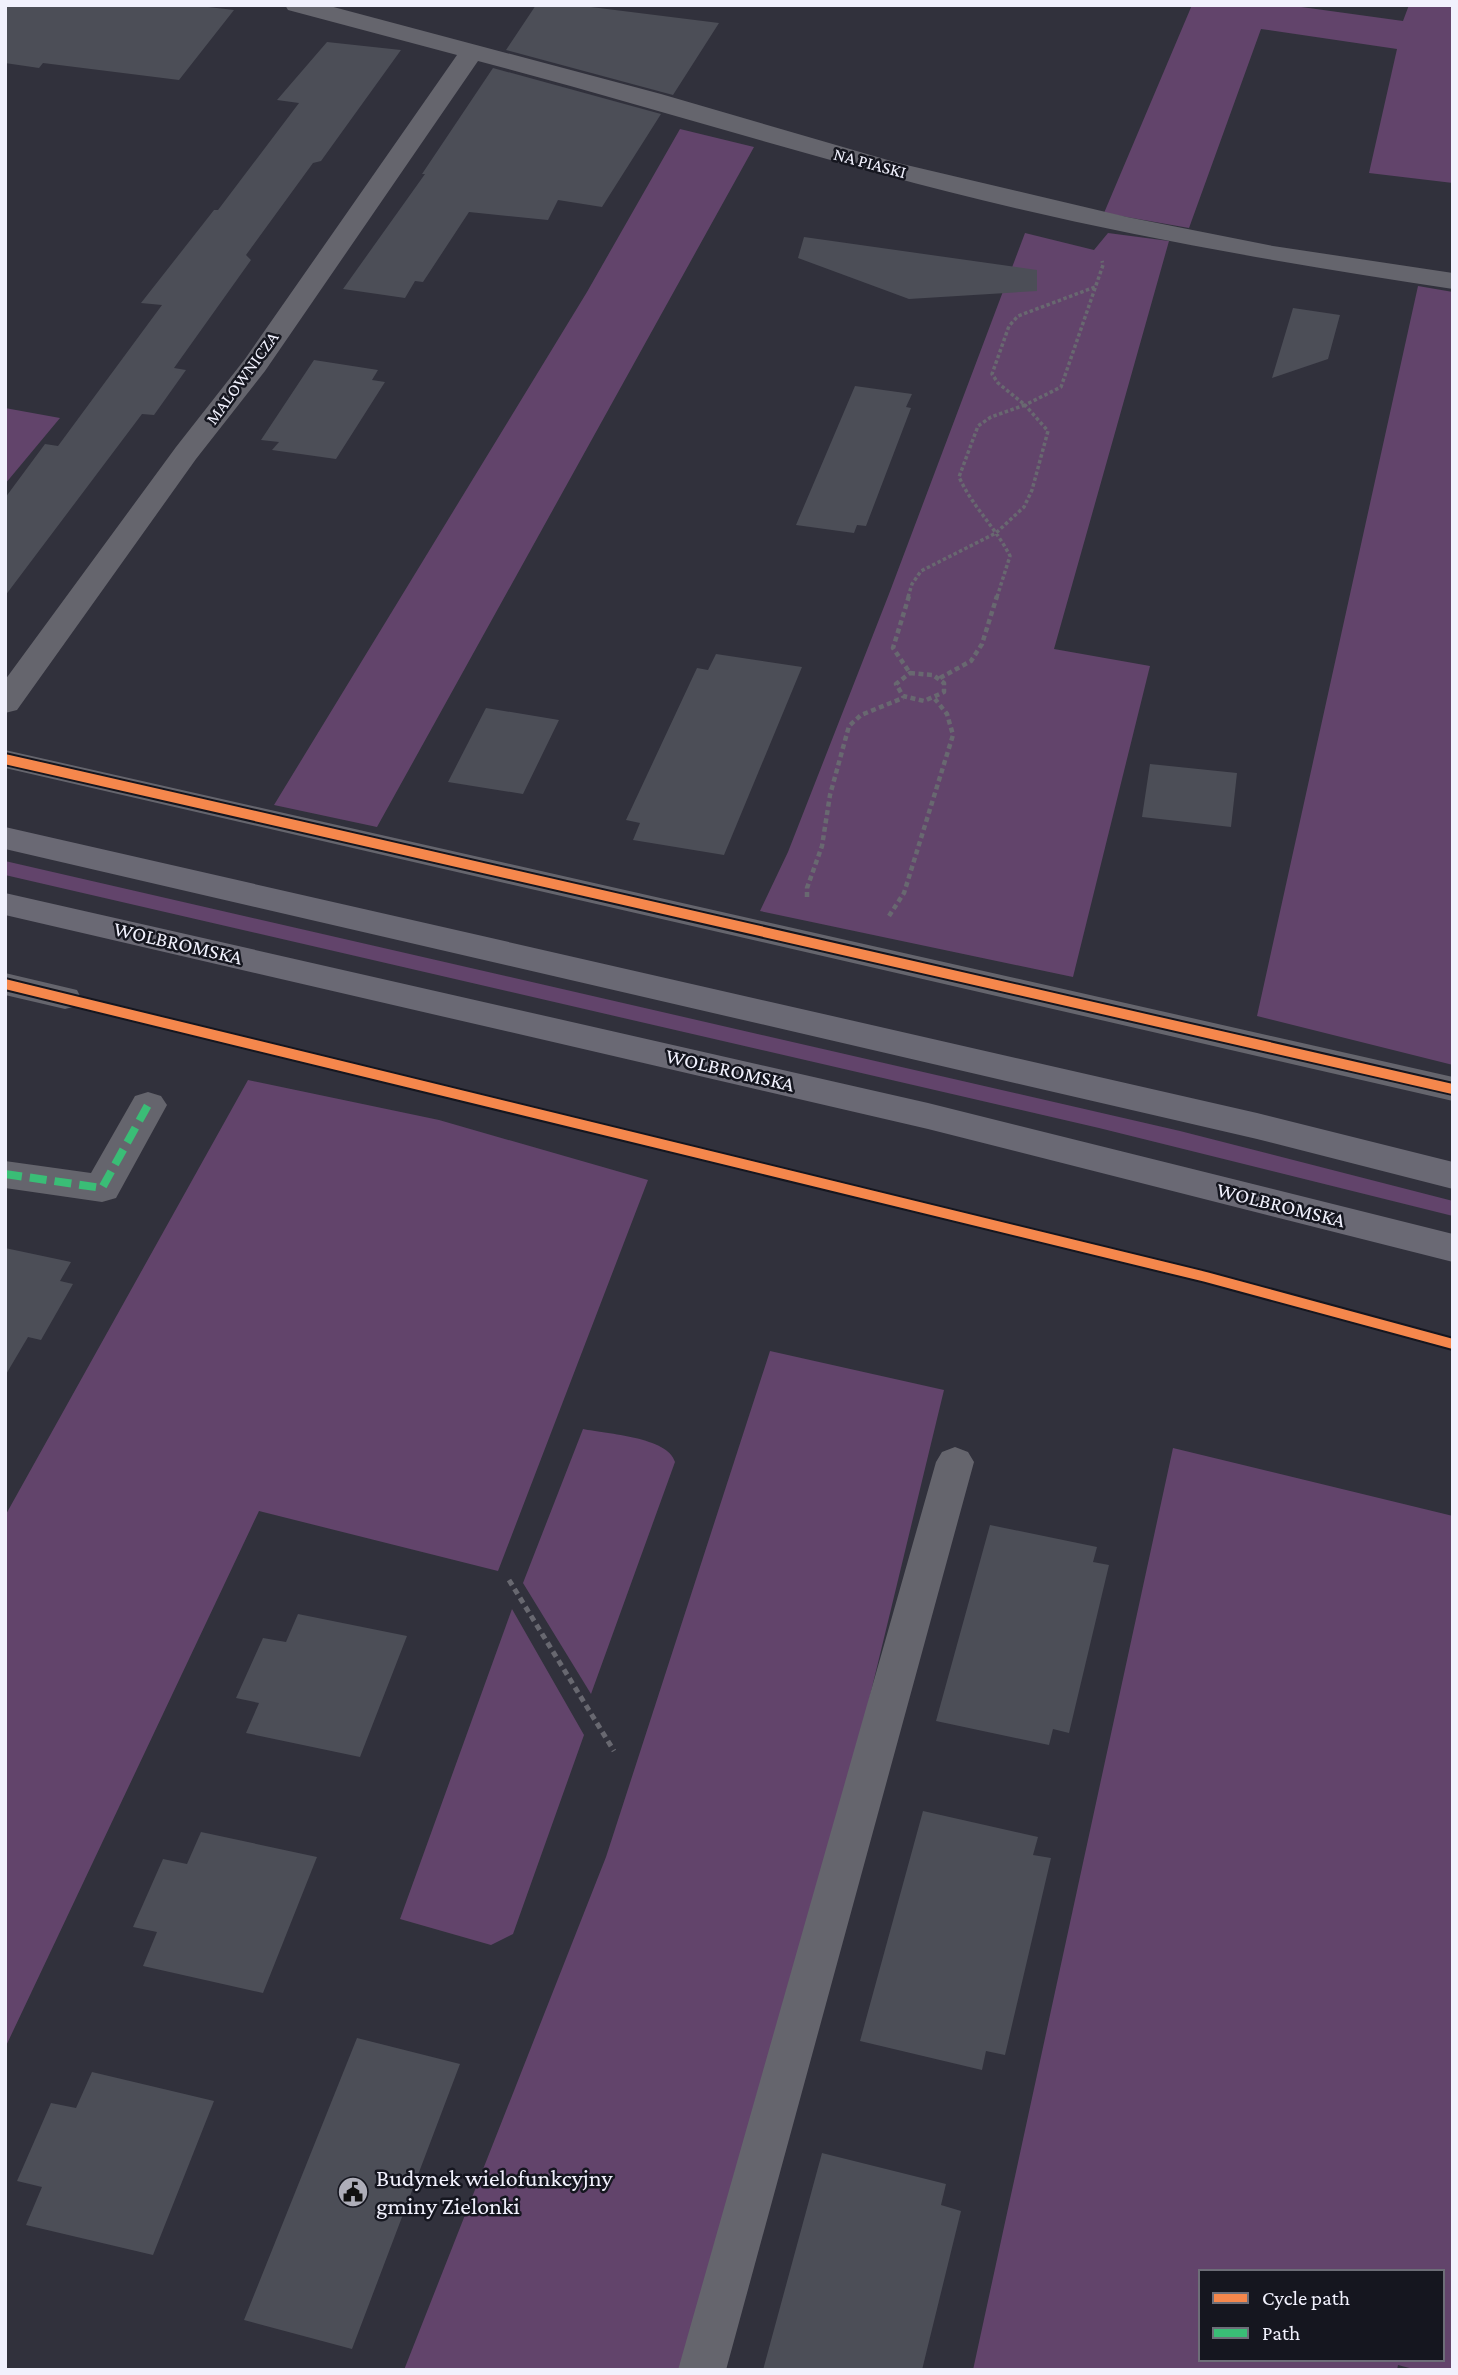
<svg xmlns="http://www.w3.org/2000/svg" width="1458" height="2375" viewBox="0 0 1458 2375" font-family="'Crimson Pro',serif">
	<rect width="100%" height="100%" fill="#31313c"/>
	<path fill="#62446b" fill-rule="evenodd" d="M1192,5H1287L1403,21L1409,5H1453V183L1369,173L1397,49L1261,29L1189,228L1104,213Z
		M680,129L754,147L377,827L274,805L587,292Z
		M1025,233L1094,250L1108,233L1169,241L1054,649L1150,666L1073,977L760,911L788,852L889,594Z
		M1418,286L1453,292V1065L1257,1016Z
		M5,408L60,418L5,484Z
		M5,861L1180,1131L1453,1201V1216L1099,1128L5,875Z
		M248,1080L439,1120L648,1180L498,1571L259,1511L5,2048V1516Z
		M770,1351L944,1390L816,1919L691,2370H404L606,1857Z
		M583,1429C607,1434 668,1437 675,1462L591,1694L523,1583Z
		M1173,1448L1453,1516V2370H1417L1398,2365L1397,2370H973ZM1201,2272H1442V2359H1201Z
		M512,1609L584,1735L513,1934L491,1945L400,1919Z"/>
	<path fill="#4c4e57" d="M5,5H191L234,10L179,80L43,63L39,68L5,63Z
		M536,5H575L719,23L673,95L506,50Z
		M327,42L401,50L321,161L313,163L246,255L251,260L174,368L186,370L154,415L142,414L5,596V498L45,444L58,446L162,305L141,303L214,210H218L299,103L277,100Z
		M493,68L661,114L602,207L558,200L548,220L469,212L423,282L415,281L405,298L343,289L425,174H422Z
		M804,237L1037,270V291L909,299L798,258Z
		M1293,308L1340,315L1328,359L1272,378Z
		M314,360L378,370L372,380L385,382L336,459L272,450L279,442L261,440Z
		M855,386L912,394L906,407L911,408L866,526L857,525L854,533L796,525Z
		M716,654L802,667L724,855L633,840L640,823L626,820L697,668L708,670Z
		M486,708L559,720L523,794L448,782Z
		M1150,764L1237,773L1231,827L1142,817Z
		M5,1248L71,1262L60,1281L73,1284L41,1340L28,1337L5,1376Z
		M990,1525L1097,1547L1093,1562L1109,1565L1069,1733L1053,1729L1049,1745L936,1721Z
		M298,1614L407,1636L360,1757L246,1733L259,1703L236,1698L263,1638L286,1642Z
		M923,1811L1038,1837L1033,1855L1051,1858L1005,2055L986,2051L982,2070L860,2041Z
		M201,1832L317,1857L263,1993L143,1966L157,1932L133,1927L163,1859L187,1864Z
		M357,2038L460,2064L352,2349L244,2320Z
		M92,2072L214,2101L153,2255L26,2225L42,2187L17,2181L51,2103L76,2108Z
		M822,2153L946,2184L941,2205L961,2211L922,2370H763Z"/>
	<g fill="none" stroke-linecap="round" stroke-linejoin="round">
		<path stroke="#686870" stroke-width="3.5" stroke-dasharray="3.5 2.5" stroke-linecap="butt" d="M908,597L912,584L921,571L996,533L1024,507L1032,490L1048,431L1025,405L1061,387L1103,265L1102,261
			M997,597L1010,556C996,528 972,506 959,477L978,426L991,417L1025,405L998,383L992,374L1009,326L1018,316L1095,287"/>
		<path stroke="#686870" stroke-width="4.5" stroke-dasharray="5 3.5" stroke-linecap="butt" d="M909,596L893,648L910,673
			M910,673L933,675L944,683V692L924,701L903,696L896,684Z
			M940,678L971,661L982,644L997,596
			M807,897V888L822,846L830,795L849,726L861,715L903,698
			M889,916L904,893L953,735L947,714L935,699"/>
		<path stroke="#686870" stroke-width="5" stroke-dasharray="6 4.5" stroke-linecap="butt" d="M509,1580L614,1751"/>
		<path fill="#65656d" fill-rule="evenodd" d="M5,750L1453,1077V1101L5,768Z
			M5,973L77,990L81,998L77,1006L65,1009L5,995Z
			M955,1447L968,1452L974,1462L726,2370H678L936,1462L942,1452Z"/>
		<path fill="#65656d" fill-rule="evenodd" d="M285,5H326L661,94L898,163L1127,217L1273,246L1453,273V289C1261,260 1069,226 881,174C747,138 613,96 478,61L265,371L196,459L17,710L5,713V680L176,447L245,359L457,55L288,10Z
			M148,1092L161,1096L167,1105L116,1198L102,1202L5,1188V1161L91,1173L135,1096Z"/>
		<path fill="#6a6974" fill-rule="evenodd" d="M5,827L1257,1113L1453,1162V1189L1257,1139L5,849Z
			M5,893L928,1103L1453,1234V1262L928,1129L5,915Z"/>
		<path stroke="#3abd76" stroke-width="8" stroke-dasharray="17 8" stroke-linecap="butt" d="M5,1174L102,1188L148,1105"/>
		<g stroke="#15161f" stroke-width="14">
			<path id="cycleway" d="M5,759L1453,1089
				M5,984L1206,1277L1453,1344"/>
		</g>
		<use href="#cycleway" stroke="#f5874c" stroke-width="10"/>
	</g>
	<defs>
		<g id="civic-disc" transform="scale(1.575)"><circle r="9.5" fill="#aeaeb9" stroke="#15161f"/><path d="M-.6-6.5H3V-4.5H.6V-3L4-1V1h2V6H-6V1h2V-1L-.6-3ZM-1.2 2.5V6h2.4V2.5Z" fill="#111"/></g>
	</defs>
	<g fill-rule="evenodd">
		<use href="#civic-disc" x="353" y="2192"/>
	</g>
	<g text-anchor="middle" stroke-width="5" stroke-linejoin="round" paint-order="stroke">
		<g font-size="18" fill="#f1f1fd" stroke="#15161f">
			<text transform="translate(870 163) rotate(15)" y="6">NA PIASKI</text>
			<text transform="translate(242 378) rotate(-54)" y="6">MALOWNICZA</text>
		</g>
		<g font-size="21" fill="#f1f1fd" stroke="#15161f">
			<text transform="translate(178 943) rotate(13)" y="7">WOLBROMSKA</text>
			<text transform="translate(730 1070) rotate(13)" y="7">WOLBROMSKA</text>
			<text transform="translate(1281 1205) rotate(14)" y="7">WOLBROMSKA</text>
		</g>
		<g font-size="24" fill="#f1f1fd" stroke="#15161f" text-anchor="start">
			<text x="376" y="2186">Budynek wielofunkcyjny<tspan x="376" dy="28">gminy Zielonki</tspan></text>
		</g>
	</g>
	<rect width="1458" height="2375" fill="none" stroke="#f1f1fd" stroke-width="14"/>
	<rect x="1199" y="2270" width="245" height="91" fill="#15161f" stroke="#6d6e78" stroke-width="2"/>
	<rect x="1213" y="2293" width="35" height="10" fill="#f5874c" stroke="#6d6e78" stroke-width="2"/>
	<text x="1262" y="2305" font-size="21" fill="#f1f1fd">Cycle path</text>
	<rect x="1213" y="2328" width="35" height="10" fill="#3abd76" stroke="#6d6e78" stroke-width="2"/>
	<text x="1262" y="2340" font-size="21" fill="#f1f1fd">Path</text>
</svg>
